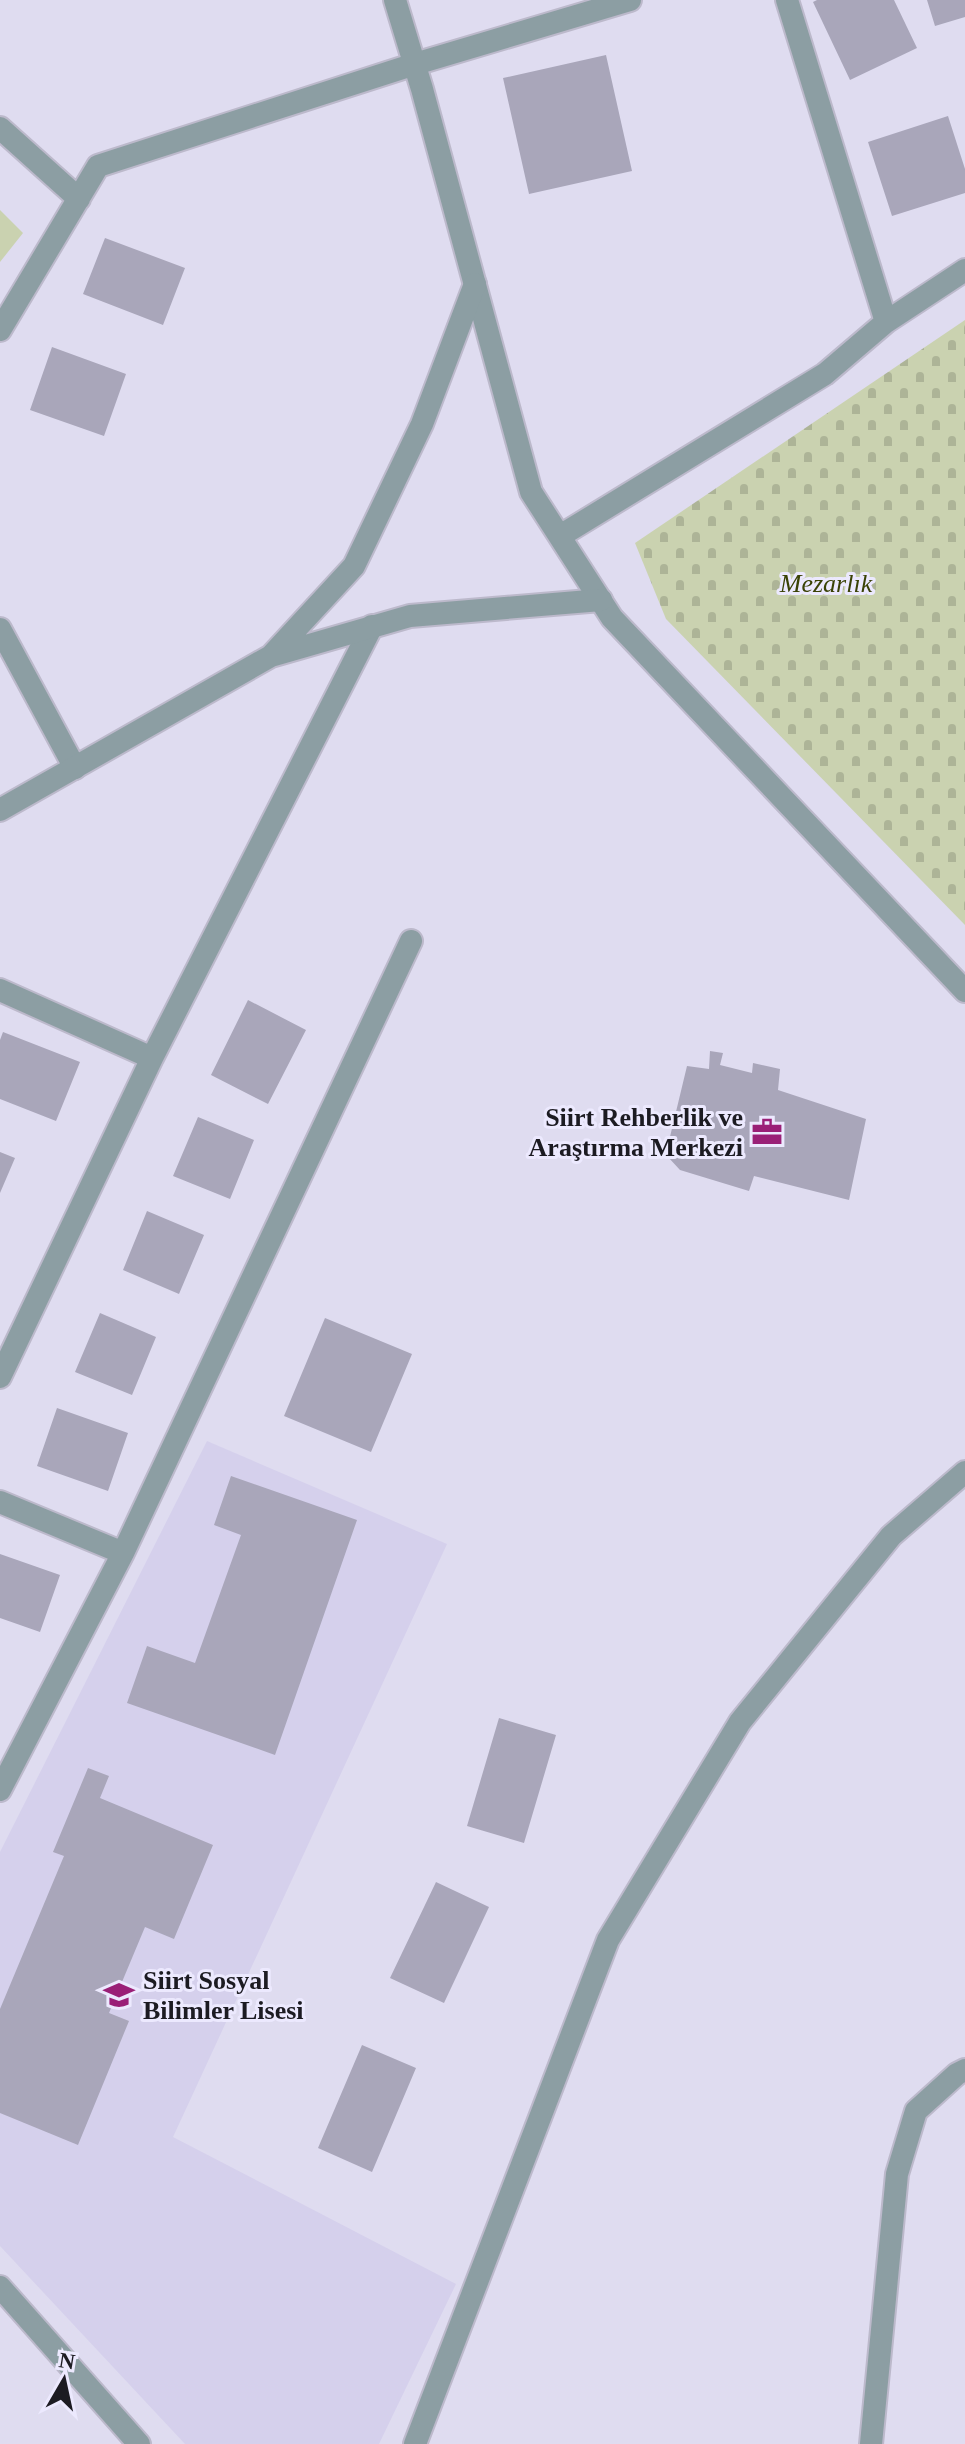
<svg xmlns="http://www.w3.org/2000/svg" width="965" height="2444" viewBox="0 0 965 2444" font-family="Georgia,serif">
	<defs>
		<pattern id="cemetery-stones" width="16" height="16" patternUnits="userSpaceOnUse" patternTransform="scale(2)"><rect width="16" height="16" fill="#cad2b0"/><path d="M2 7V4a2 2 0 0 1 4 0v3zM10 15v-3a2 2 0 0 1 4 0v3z" fill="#adb497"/></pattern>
	</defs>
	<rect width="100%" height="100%" fill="#dfdcf0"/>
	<path fill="#d5d0ec" d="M207,1441L447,1544L173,2137L456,2284L379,2444H185L0,2246V1852Z"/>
	<path fill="#cad2b0" d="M0,210L23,233L0,262Z"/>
	<path fill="url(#cemetery-stones)" d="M965,320V925L666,619L635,543Z"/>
	<path fill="#a9a6ba" d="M817,0H894L917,48L850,80L813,2Z
		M927,0H965V17L935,26Z
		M606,55L632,171L529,194L503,78Z
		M948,116L965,169V193L892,216L868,142Z
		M105,238L185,268L163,325L83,294Z
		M52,347L126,374L104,436L30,410Z
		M248,1000L306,1030L268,1104L211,1075Z
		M3,1032L80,1062L56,1121L0,1099V1040Z
		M710,1051L723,1053L720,1065L752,1073L753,1063L780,1069L778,1090L866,1119L849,1200L754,1176L749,1191L680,1170L668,1157V1145L687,1066L709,1069Z
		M198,1117L254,1140L230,1199L173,1176Z
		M0,1152L15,1158L0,1193Z
		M147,1211L204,1235L179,1294L123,1270Z
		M100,1313L156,1337L132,1395L75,1372Z
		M325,1318L412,1354L371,1452L284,1416Z
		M57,1408L128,1433L108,1491L37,1466Z
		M231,1476L357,1520L275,1755L127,1703L147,1646L195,1663L241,1535L214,1525Z
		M0,1554L60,1575L40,1632L0,1618Z
		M499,1718L556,1735L524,1843L467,1826Z
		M88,1768L109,1776L100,1798L213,1845L174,1939L145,1927L109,2013L129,2021L78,2145L0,2113V2009L64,1856L53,1852Z
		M436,1882L489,1907L444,2003L390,1978Z
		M362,2045L416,2068L372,2172L318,2148Z"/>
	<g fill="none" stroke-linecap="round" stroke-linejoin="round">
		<g stroke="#bcb9cb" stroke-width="26">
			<path id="minor" d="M395,0L422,89L531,492L612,618L965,991
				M787,0L886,322
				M0,128L79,199
				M0,330L98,166L415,64L630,0
				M560,536L825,374L886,322L965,270
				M0,629L75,768
				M0,990L152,1058
				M0,1377L152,1058L372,626
				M0,1502L123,1553
				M0,1790L123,1553L411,941
				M0,2287L139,2444
				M871,2444L897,2174L916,2111L957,2074L965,2070"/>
		</g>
		<g stroke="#bcb9cb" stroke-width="26">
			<path id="tertiary" d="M475,284L422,424L354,566L271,656L410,616L601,600
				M0,810L271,656
				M415,2444L608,1940L740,1722L891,1536L965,1472"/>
		</g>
		<use href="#minor" stroke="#8c9ea3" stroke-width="22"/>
		<use href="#tertiary" stroke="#8c9ea3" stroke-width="22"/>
	</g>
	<defs>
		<g id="office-bare" transform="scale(2.4)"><path d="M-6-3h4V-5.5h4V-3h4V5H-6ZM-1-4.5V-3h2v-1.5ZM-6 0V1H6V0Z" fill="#9a1f77" stroke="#ece9fe" stroke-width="2.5" paint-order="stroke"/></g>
		<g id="school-bare" transform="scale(2.4)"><path d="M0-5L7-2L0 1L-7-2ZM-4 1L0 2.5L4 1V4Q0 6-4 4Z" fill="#9a1f77" stroke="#ece9fe" stroke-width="2.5" paint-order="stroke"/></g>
	</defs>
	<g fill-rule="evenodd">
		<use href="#office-bare" x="767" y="1132"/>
		<use href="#school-bare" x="119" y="1995"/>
	</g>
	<g text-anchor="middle" stroke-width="6" stroke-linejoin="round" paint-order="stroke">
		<g font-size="26" font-style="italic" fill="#3a4206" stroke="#ece9fe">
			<text x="826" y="592">Mezarlık</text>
		</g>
		<g font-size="26" font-weight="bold" fill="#1c1b22" stroke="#ece9fe" text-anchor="end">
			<text x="743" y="1126">Siirt Rehberlik ve<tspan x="743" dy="30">Araştırma Merkezi</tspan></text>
			<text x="143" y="1989" text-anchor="start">Siirt Sosyal<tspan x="143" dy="30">Bilimler Lisesi</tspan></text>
		</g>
	</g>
	<g transform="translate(64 2380) rotate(9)" stroke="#ece9fe" stroke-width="6" paint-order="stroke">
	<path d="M0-6L14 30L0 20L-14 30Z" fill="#1c1b22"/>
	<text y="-12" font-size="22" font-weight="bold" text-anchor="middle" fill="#1c1b22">N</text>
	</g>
</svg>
